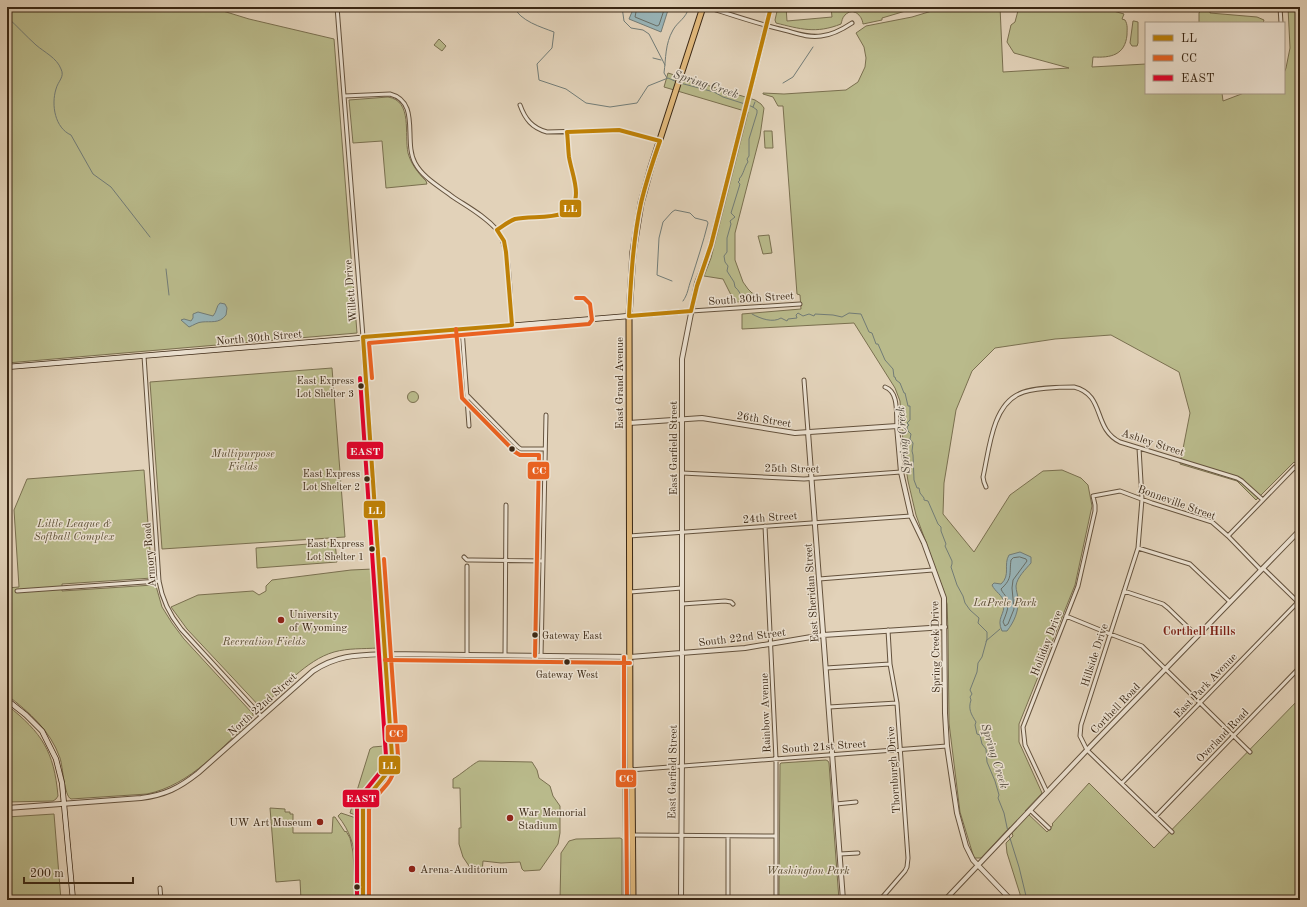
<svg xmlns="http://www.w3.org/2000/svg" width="1307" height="907" viewBox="0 0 1307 907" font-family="'Old Standard TT',serif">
	<rect width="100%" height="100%" fill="#e2d2b9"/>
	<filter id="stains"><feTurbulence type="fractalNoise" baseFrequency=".005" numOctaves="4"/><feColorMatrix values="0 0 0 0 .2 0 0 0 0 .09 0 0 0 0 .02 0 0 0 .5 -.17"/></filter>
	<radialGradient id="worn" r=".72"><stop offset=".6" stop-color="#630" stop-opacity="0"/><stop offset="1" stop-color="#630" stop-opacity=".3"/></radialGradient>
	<path fill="#b9ba8b" stroke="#7a7050" d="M7,7H210L249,19L334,39L357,333L7,363Z
		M778,7H786L787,21L832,17L831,7H919L882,18V20L863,24C862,15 853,7 845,15C842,18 842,21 841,24C816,34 800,29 776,23L775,20Z
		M945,7H1000L1003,72L1069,68L1014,53L1007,42L1011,25L1015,22L1019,7H1117H1111L1110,10L1124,14L1122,19L1125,20C1128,25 1127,29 1127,35C1125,55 1111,58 1093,57L1092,67L1146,64V93H1222L1223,101L1244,93H1284V73L1286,68L1290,48L1288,7H1300V467L1294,462L1256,500L1237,481L1180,464L1190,413L1179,372L1111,335L1055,339L995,348L972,371L956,410L944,483L943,514L974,552L1010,495L1043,471L1062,470L1081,478L1088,485L1092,506L1075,585L1019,724V742L1042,793L1025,811L1047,832L1053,825L1052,824L1089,783L1154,848L1300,698V900H1020V894L1007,853L1006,843L1013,836L1010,827L981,858H974L960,812L949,723L948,631L947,604L944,592L916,515L908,481L904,455L900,401L895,388L854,323L742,329V314L801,309L800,295L797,294L783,106H778L773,97L763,94V93L784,94L846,90L858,82L865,67L866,58L864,47L856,33L866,26L912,17Z
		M1201,9L1210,10V13L1257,17L1264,20L1263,23H1199V13Z
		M1133,21H1134L1138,22V43L1137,46H1132L1130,43Z
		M439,39L446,46L442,51L434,45Z
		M668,73L755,100L761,104L764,108L760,136L735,233V260L743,282L748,289L752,293L758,295L735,303L723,279L704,276L711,258L748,112L664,87Z
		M388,97C413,101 404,134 408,153C411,164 418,173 426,181L427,184L386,188L382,141L353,143L349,100Z
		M764,131H772L773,148H765Z
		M769,235L772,253L763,254L758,236Z
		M332,368L345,537L162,549L150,382Z
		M407.5 397a5.5 5.5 0 1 1 11 0a5.5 5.5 0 1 1-11 0Z
		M144,470L152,578L62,584V591L153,585L156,586L162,607L172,623L184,639L253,714V718C222,747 191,785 147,794L71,799C64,796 63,767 60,758C50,730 30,713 7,695V588L19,587L14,510L27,479Z
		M335,542L337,562L257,568L256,548Z
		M373,569L378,648C363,649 348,648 334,652C306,660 282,689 261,708L187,629L171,607L198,595L253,591L259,595L266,591V586L272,580L351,570Z
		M7,705C42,733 54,751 58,796L56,799L53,801L7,802Z
		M384,746L386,748C391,784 357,782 358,816L350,813L370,749L373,747Z
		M826,760L828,761L829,763L839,900H779L780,764L781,763Z
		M479,761L532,762L537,770L539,778L550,786L553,796L560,806V833L558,844L540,870L524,871L522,869L520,862L501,863L483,861L482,872H476L471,869L463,857L459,844V828H461L460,788H453V779C460,775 474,763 479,761Z
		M270,808L285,809V812H290V814H293V833H332L333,817H335L345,832L346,831L350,838L353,852L356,900H301L300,880L276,882Z
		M341,813L356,818V864C354,845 350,831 338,816Z
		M54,814L61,900H7V817Z
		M620,838L622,839V900H560L561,853L569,841L576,839Z"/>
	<path fill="#98b5b9" stroke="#727c77" d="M634,7H669L661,32L629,19Z
		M220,303L225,304L227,308L226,315C219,324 211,321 202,322C198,322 194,325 189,327L181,320L184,319L191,321L193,318V314L198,312L213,316C217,312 216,306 220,303Z
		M1020,552L1031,557V563C1026,569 1017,577 1016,586C1016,591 1018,595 1018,599C1019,611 1014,622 1007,631H1002C996,618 1005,615 1004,603C1003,595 995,592 992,585L994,583L1001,584C1011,575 1003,565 1009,555Z"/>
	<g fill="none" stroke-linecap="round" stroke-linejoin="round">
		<path stroke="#696e66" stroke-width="1" d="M637,7L635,17L657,26L659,25L665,7
			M1020,557L1026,559L1027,561L1013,580L1012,588L1014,609L1008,624L1005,626L1003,622C1006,614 1010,606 1007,598C1005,595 1002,592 1001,589C1013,578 1009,574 1011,560L1013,558Z"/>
		<path stroke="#727c77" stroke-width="1" d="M514,7C520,21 541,27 554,32L552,48L537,64L539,80L566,89L586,103L610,107L637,103L648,86L668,78L677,82
			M622,7L624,21L631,28L643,30L649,34L665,65
			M875,7L879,11L887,7
			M7,17C17,26 26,36 36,45C44,52 57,58 61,69C65,77 58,81 56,89C51,105 55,128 71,135L93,174L111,187L150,237
			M653,58L661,60
			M667,78L664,73C666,58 665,44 673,30C678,21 686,19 689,7
			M680,83L714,92L723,97L745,104
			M783,83L793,77L813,47
			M753,107L755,102
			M166,269L169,295
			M672,281L657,275L659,238L663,222L672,212L675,210L690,213L695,218L707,221L708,223C703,243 697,261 691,280C688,288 688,294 683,301
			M745,301C741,296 739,290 735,287L734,282L727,271L728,266L725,262L724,256L727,252V238L731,224L730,221L735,217L731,213L740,184L738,182L740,180L739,179C744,174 744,167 748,162L747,159L749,156V139L757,113V110L753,107L748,105
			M752,314C761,319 773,323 781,318L787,321L788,319L797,318L796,315L798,313L803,316L809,314L814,316L815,314L833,315L842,317L849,313L861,314L869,332L872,333L876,344H878L885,360L893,369L894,377H895L896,380L900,383L904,393H905L908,406H910V420L907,423L909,425L907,427L908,431L911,434L910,439L913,443L912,451L913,455L914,480L917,488H919L920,493L924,498V500L928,501L938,524L941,527V531L946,544L945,546L952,561V564L951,567L957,585L963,596L965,603L970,610L979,618L978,623L987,632V639L982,657L978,663L977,672L970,690L972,694L970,697L971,700C968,709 971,714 976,722L975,725L977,734L980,735L982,744L986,749L987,762L995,781L999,795L998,798L1004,813L1008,832
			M986,641L1000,629
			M1009,835L1019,867L1027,900"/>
		<g stroke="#64523d" stroke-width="5">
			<path id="minor" d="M337,7L363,337
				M707,7C732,15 758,24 784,30C796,33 808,38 821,36C832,35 843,29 852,23
				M1280,7L1281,23
				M344,96L390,94C421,102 403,141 415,163C423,178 440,187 453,197C468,207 485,216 497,230C511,247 510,302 512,325
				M520,105C525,119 532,128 547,132L619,130L660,141
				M497,230L508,222L515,219L559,215C588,209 573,177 569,157C568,149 568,140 567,132
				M691,311L800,304
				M462,329L469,426
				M144,356L159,581C162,599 169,614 181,629L261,716
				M804,380L808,432
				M885,387C899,392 896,413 897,426
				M467,395L518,447L521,449H545
				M1139,448L1142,499L1138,548L1081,725L1080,736L1087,750L1172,832
				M682,473L804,479L901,472
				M986,487L984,482L983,477C989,451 992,406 1019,394C1030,388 1061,387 1074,387C1106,395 1092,428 1120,442L1237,478L1242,481L1263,500
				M765,526L776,759V900
				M629,536L911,516
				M1228,536L1295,467L1300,472
				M1138,548L1190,564L1230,602
				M464,557L467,560H472L543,561
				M1263,568L1300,604
				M819,579L933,570
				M17,591L159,581
				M1124,591L1163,604L1168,608L1197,636
				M630,592L682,588
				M682,604L725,601L731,602L733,604
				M1066,616L1110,634L1142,646L1250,752
				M467,655V566
				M505,655L506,505
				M541,656L546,415
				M826,668L890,664
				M829,707L897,703
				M630,770L947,746
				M1122,783L1300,600
				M1047,792L1025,745L1023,727L1078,586L1095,511V505L1093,496L1120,491L1152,503L1212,522L1228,536L1261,570
				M836,804L856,802
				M1030,810L1049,828
				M1156,816L1300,667
				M633,835L776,836
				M840,854L858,853
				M160,888L161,900
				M728,900V836
				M880,900L905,871L907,867L908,858L897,703L890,664L888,630"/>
		</g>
		<g stroke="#64523d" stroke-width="6">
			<path id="tertiary" d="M629,316L691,311
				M629,423L702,418L795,433L897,426L901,472L911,516L924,543L944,598L945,713L947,746L957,813L966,846L973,860L1011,900
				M808,432L843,900
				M7,808L141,798C165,795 179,788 198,773L313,671C337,655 357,655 385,654L630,657L745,648L823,635L945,627
				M363,900V808C369,785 389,785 392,756L363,337
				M681,900L682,754V359L697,283L703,268L711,245L771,7
				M945,900L1087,750L1300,530"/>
		</g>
		<g stroke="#3a2714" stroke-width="6">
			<path id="secondary" d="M7,367L629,316
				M7,700L26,715L42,731L56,759L62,783L73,900"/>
		</g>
		<g stroke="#3a2714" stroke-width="7">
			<path id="primary" d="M627,900L626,775L630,770
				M633,900L632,775L630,767L629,316L633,252L641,203L651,167L703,7"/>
		</g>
		<use href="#minor" stroke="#ece2d2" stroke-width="3"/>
		<use href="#tertiary" stroke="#ece2d2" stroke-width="4"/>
		<use href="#secondary" stroke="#ece2d2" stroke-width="4.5"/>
		<use href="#primary" stroke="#e1b97c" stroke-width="5"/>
		<g stroke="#ece2d2" stroke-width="7">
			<path id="bus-1" d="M567,132L619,130L660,141
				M497,230C503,226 509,221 515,219C536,214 576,224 576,193C576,181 571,169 569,157C568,149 568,140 567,132
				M497,230L504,241L506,252L512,325
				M691,311L697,286L711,245L771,7
				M629,316C631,278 633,240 641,203C646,182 653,161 660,141
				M629,316L691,311
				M363,337L512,325
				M363,337L392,756L387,773L370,794L363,808V900"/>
		</g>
		<g stroke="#ece2d2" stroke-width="7">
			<path id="bus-2" d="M456,329L462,398L515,452L520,455H539L535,656
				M372,378L369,343L589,324L592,320L590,304L584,298H576
				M624,657V770L626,776L627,900
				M385,660L630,663
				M369,900V809C373,798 381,792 388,783C394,775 396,766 398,756L384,559"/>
		</g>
		<g stroke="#ece2d2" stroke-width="7">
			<path id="bus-3" d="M357,900V807L365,791L382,770L386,756L360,378"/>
		</g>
		<use href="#bus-1" stroke="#be8006" stroke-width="4"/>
		<use href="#bus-2" stroke="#e96221" stroke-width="4"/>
		<use href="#bus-3" stroke="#e4002b" stroke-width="4"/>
	</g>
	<g fill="#3a2714" stroke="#ece2d2" stroke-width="1.5">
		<circle cx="361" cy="386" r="3.5"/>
		<circle cx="512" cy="449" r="3.5"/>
		<circle cx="367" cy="479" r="3.5"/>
		<circle cx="372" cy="549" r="3.5"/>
		<circle cx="535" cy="635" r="3.5"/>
		<circle cx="567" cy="662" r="3.5"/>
		<circle cx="357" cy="887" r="3.5"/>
	</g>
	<g fill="#8f2418" stroke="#ece2d2" stroke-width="1.5">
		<circle cx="281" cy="620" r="4"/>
		<circle cx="510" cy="818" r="4"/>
		<circle cx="320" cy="822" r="4"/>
		<circle cx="412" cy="869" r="4"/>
	</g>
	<g text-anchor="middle" stroke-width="3" stroke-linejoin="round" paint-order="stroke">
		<g font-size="10" fill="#3a2714" stroke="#ece2d2" text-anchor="end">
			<text x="354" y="384">East Express<tspan x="354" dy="13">Lot Shelter 3</tspan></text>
			<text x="360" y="477">East Express<tspan x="360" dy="13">Lot Shelter 2</tspan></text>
			<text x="364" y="547">East Express<tspan x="364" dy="13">Lot Shelter 1</tspan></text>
			<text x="542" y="639" text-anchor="start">Gateway East</text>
			<text x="567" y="678" text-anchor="middle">Gateway West</text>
		</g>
		<g font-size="11" fill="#3a2714" stroke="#ece2d2">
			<text transform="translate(350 291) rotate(-95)" y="4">Willett Drive</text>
			<text transform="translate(751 298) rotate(-4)" y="4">South 30th Street</text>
			<text transform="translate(259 337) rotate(-5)" y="4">North 30th Street</text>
			<text transform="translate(619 383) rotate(-90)" y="4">East Grand Avenue</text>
			<text transform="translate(764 419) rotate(9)" y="4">26th Street</text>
			<text transform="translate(1153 442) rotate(18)" y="4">Ashley Street</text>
			<text transform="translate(673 448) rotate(-90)" y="4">East Garfield Street</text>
			<text transform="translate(792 468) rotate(1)" y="4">25th Street</text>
			<text transform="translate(1177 502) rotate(20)" y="4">Bonneville Street</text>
			<text transform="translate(770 517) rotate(-4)" y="4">24th Street</text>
			<text transform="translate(149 555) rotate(-95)" y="4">Armory Road</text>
			<text transform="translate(811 593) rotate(-94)" y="4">East Sheridan Street</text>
			<text transform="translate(742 637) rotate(-7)" y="4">South 22nd Street</text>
			<text transform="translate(1046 643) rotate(-69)" y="4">Holliday Drive</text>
			<text transform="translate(935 647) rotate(-91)" y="4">Spring Creek Drive</text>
			<text transform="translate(1094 655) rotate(-72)" y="4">Hillside Drive</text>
			<text transform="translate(1205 685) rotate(-46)" y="4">East Park Avenue</text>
			<text transform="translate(262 704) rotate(-42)" y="4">North 22nd Street</text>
			<text transform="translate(1115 708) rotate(-46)" y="4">Corthell Road</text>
			<text transform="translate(765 713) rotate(-92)" y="4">Rainbow Avenue</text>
			<text transform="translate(1222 735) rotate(-46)" y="4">Overland Road</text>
			<text transform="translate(824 746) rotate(-4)" y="4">South 21st Street</text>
			<text transform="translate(893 770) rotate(-94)" y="4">Thornburgh Drive</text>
			<text transform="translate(672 772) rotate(-89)" y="4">East Garfield Street</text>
		</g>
		<g font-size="11" font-style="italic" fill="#5a4c32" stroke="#ece2d2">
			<text x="243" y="457">Multipurpose<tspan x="243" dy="13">Fields</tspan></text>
			<text x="74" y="527">Little League &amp;<tspan x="74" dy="13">Softball Complex</tspan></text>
			<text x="1005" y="606">LaPrele Park</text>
			<text x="264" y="645">Recreation Fields</text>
			<text x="808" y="874">Washington Park</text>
		</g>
		<g font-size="11" fill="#3a2714" stroke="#ece2d2" text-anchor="start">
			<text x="289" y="618">University<tspan x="289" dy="13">of Wyoming</tspan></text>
			<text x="518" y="816">War Memorial<tspan x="518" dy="13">Stadium</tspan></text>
			<text x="312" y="826" text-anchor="end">UW Art Museum</text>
			<text x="420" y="873">Arena-Auditorium</text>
		</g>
		<g font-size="12" font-style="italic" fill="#524a3d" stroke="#ece2d2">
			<text transform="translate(706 84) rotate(18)" y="4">Spring Creek</text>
			<text transform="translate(903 440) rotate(-95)" y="4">Spring Creek</text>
			<text transform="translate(995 756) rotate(73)" y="4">Spring Creek</text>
		</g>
		<g font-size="12" font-weight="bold" fill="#7a1f14" stroke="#ece2d2">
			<text x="1199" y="635">Corthell Hills</text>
		</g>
	</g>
	<g stroke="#ece2d2" stroke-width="1.5">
		<rect x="559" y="199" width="23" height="19" rx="4" fill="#be8006"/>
		<rect x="346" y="441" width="38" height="19" rx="4" fill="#e4002b"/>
		<rect x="527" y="461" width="23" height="19" rx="4" fill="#e96221"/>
		<rect x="363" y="500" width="23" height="19" rx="4" fill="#be8006"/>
		<rect x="385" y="724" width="23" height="19" rx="4" fill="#e96221"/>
		<rect x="378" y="755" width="23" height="20" rx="4" fill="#be8006"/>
		<rect x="615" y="769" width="22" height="19" rx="4" fill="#e96221"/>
		<rect x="342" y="789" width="38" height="19" rx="4" fill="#e4002b"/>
	</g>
	<g font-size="11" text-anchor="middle" font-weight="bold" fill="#fff">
		<text x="570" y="212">LL</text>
		<text x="365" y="455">EAST</text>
		<text x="539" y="474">CC</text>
		<text x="375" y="514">LL</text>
		<text x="396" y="737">CC</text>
		<text x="389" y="769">LL</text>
		<text x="626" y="782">CC</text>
		<text x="361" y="802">EAST</text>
	</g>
	<rect width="1307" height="907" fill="none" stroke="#e2d2b9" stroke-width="24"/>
	<rect x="8" y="8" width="1291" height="891" fill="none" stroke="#3a2714" stroke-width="2"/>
	<rect x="12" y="12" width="1283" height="883" fill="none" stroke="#3a2714"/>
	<rect x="1145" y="22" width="140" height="72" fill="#ece2d2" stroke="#a59786"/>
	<rect x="1153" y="35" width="20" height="6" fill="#be8006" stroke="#a59786"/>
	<text x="1181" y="42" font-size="12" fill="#3a2714">LL</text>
	<rect x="1153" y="55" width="20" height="6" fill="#e96221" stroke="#a59786"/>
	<text x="1181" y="62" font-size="12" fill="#3a2714">CC</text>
	<rect x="1153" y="75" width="20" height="6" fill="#e4002b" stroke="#a59786"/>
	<text x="1181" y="82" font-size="12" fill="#3a2714">EAST</text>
	<path d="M24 877v6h109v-6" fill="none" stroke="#3a2714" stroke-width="2"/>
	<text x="30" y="877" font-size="12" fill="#3a2714" stroke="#ece2d2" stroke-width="3" paint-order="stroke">200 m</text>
	<rect width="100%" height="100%" filter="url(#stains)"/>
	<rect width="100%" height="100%" fill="url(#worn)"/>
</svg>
